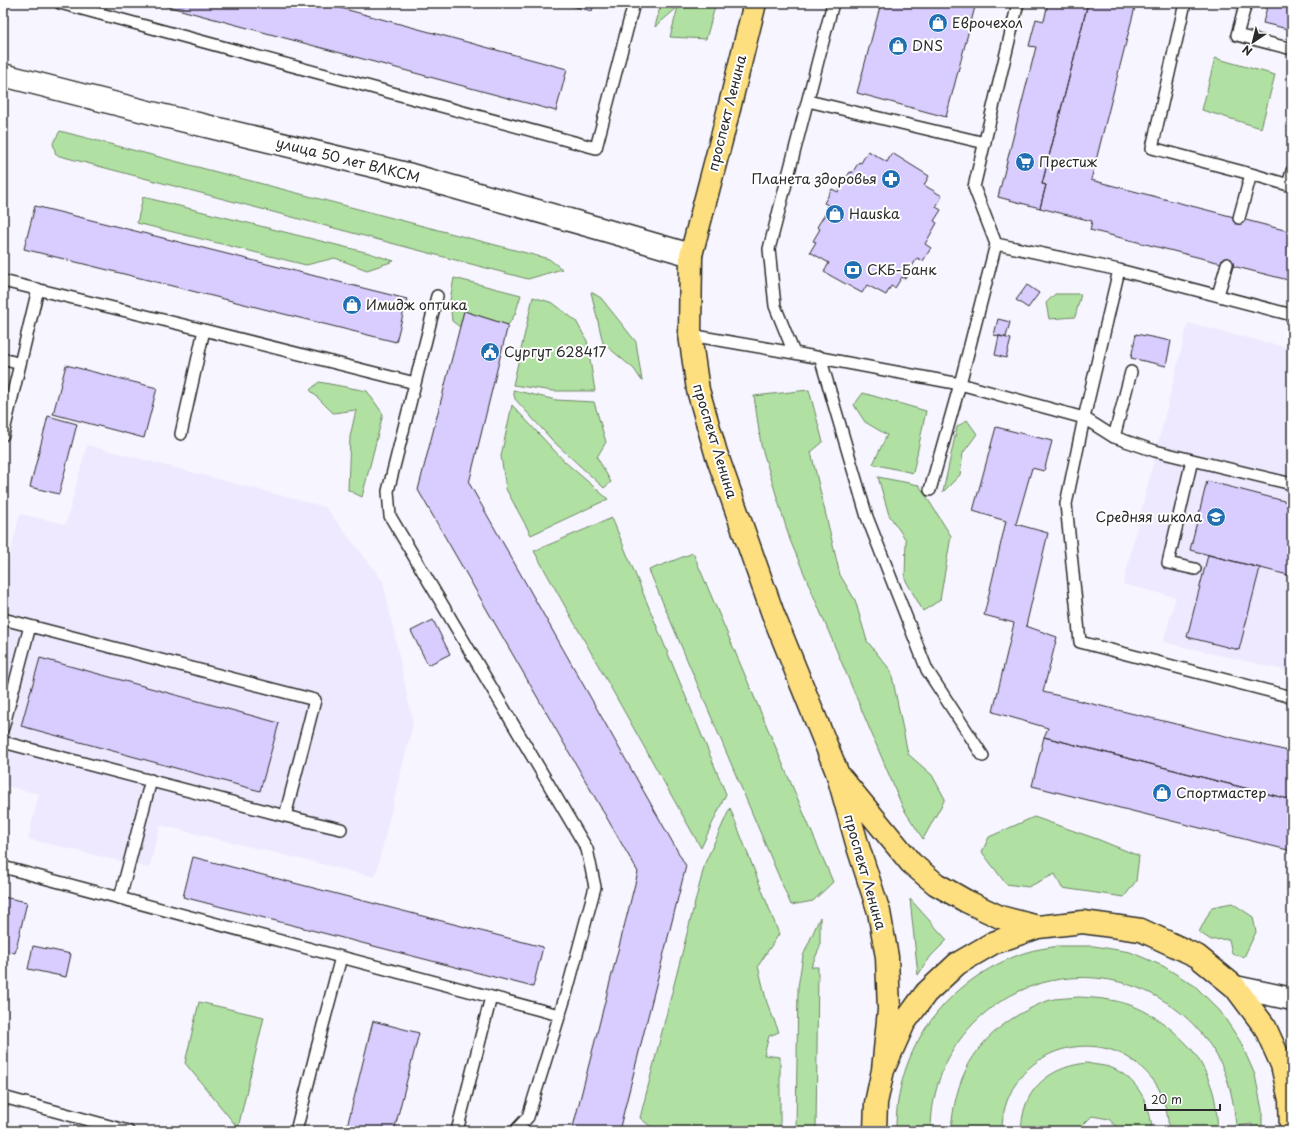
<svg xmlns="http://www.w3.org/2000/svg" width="1295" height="1134" viewBox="0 0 1295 1134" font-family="'Playpen Sans',sans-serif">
	<rect width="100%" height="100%" fill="#f7f5ff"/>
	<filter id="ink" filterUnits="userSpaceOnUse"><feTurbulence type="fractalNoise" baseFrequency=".025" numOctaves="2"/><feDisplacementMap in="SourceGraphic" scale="8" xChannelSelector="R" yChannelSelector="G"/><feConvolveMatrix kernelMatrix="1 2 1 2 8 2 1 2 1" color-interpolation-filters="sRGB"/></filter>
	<g filter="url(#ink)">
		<path fill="#eee9ff" d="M1188,323L1292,349V672L1163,642L1176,597L1123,584Z
			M87,445L325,507L383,581L413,723L375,877L160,825L149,868L28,839L39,794L3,785V583L20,514L66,524Z"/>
		<path fill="#b0e1a2" stroke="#6e8666" d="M661,3H716L706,39L670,37L678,7L655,27Z
			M1215,58L1275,75L1261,128L1202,110Z
			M60,131L549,259L562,269L528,279L56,155L53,143Z
			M143,197L369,253L394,261L367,270L335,258L306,265L137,223Z
			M454,278L521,295L515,314L508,325L464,311L460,327L452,321L450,300Z
			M591,292L601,298L636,342L642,381L634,369L603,343Z
			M1055,294H1081L1075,317L1049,319L1046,303Z
			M533,297L553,303L576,321L587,341L595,391H553L513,385Z
			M319,382L367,391L383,414L362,497L348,490L350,437L356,410L333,413L310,390Z
			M513,390L556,400L594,402L606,442L597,457L611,482L604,488L553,441L515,399Z
			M809,390L823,442L811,452L840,575L855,600L867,641L891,671L908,754L932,775L945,799L923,839L903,808L790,540L761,445L754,396Z
			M863,393L926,411L913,473L873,464L887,435L865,422L854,405Z
			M512,405L565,462L608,499L531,535L506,489L501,456Z
			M967,420L977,434L963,453L960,475L943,492L957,427Z
			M878,477L919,485L951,536L940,600L923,611L905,579L906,540L889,515Z
			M612,518L726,794L701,848L534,551Z
			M693,553L833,882L813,901L791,905L649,570Z
			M730,808L779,934L758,966L767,1003L779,1032L769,1036L764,1055L780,1057V1131H656L640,1118L705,863Z
			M1034,817L1097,839L1139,856L1136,881L1124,897L1062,888L1055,874L1028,887L1006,884L982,852L989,837Z
			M910,899L947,940L931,956L918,975Z
			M1232,903L1253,917L1256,932L1244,957L1232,954L1229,939L1211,940L1199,932L1212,907Z
			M820,917V947L811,967H818L816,1131H796L798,987L803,956Z
			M1059,946H1094L1130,952L1163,966L1195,986L1220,1011L1240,1041L1255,1075L1262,1110V1131H1252V1124L1236,1126C1234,1102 1229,1077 1217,1056C1166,967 1045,950 973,1024C945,1053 931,1091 931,1131H896C895,1049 946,980 1024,953C1035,949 1048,948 1059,946Z
			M1079,997C1096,998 1113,999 1130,1005C1152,1012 1178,1033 1193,1051C1202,1063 1213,1086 1215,1101C1217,1111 1217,1121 1218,1131H1169C1168,1115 1165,1101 1158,1087C1154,1080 1148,1074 1142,1068C1105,1033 1042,1041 1015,1085C1006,1099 1002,1114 1002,1131H951C955,1079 973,1042 1018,1015C1029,1009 1042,1002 1054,999C1062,998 1071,998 1079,997Z
			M199,1002L264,1017L238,1128L185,1063Z
			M1087,1063C1094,1065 1102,1065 1109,1067C1136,1076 1151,1104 1152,1131H1120L1109,1119L1092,1116L1077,1131H1021C1021,1126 1022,1121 1023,1115C1029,1083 1056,1066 1087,1063Z"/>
		<path fill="#d9ccfe" stroke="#2b2b2b" d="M155,3H322L567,69L556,111Z
			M560,3H594L592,11Z
			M881,3H976L946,117L857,93Z
			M1048,3H1088L1042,184L1046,185L1040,208L998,197L1036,47L1029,46L1036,19L1044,21Z
			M1088,3H1136L1091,180L1292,232V281L1090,230L1092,221L1040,208L1046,185L1042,184Z
			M1268,3H1292V30L1263,23Z
			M868,151L887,162L892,153L929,176L924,185L942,196L936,207L941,210L934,221L937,223L925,244L931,248L923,261L917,258L905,279L902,277L895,288L891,286L886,295L867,285L862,293L824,272L829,263L810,252L816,242L813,241L820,229L817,227L830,206L824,203L832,189L838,192L850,172L852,173L859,162L861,163Z
			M35,206L407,299L396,342L24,249Z
			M1027,285L1039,293L1028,308L1016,300Z
			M464,311L508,325L469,483L686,866L619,1131H572L638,872L418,490Z
			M998,319L1010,322L1006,337L994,335Z
			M1136,334L1171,341L1166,366L1131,358Z
			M999,336L1011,339L1006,358L995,355Z
			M66,365L157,388L144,438L53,414Z
			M48,416L77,424L59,494L30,487Z
			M996,427L1052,441L1044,471L1032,468L1016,524L1048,533L1026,626L1057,637L1043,692L1292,752V800L1044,737L1048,728L993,712L1014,623L984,615L1006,521L973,511Z
			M1207,481L1292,503V576L1190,550Z
			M1208,555L1260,568L1239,650L1187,637Z
			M433,620L450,654L428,665L411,631Z
			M40,658L279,723L260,791L21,726Z
			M1044,737L1292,800V851L1032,786Z
			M193,857L543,947L533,987L183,897Z
			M3,897L27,902L15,953L3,950Z
			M33,946L71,954L66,977L28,969Z
			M373,1021L419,1033L394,1131H346Z"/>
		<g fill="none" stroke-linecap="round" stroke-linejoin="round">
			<g stroke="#2b2b2b" stroke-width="14">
				<path id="lane" d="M60,3L596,148L634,3
					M1185,3L1152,148L1251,174L1292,186
					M1246,3L1237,35L1292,49
					M808,101L985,143
					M1288,185L1292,171
					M1239,218L1251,174
					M996,244L1119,270L1292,315
					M1119,270L1084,418L1066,504L1080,642L1292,697
					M3,281L204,330L415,383
					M1218,295L1227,264
					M437,296L388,491L390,516L587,849L595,887L567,991L528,1117L515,1131
					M690,335L794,353L960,384L1084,418L1114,437L1155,451L1292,484
					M794,353L775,306L769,249L833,3
					M820,357L867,517L927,670L983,756
					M3,359L20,364
					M181,434L204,330
					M3,435L38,289
					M1114,437L1131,372
					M1192,460L1168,563L1195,569
					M930,490L960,384L996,244L974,187L1018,3
					M3,619L315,700L285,816
					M3,728L30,626
					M3,742L285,816L341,829
					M3,867L559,1015
					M120,898L151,780
					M3,1097L128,1131
					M296,1131L317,1048L341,957
					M457,1131L491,997"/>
			</g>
			<g stroke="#2b2b2b" stroke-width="25">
				<path id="secondary" d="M3,75L152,113L411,175L601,229L691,255
					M1235,987L1292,999"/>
			</g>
			<g stroke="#2b2b2b" stroke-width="25">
				<path id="primary" d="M755,3L722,137L691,255L690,335L698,390L716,453L773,614L837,772L858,847L879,912L887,957L889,1010L883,1070
					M842,779L911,863L936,884L966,901L1000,917L1038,927
					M875,1131L876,1103L883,1070L904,1023L926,993L957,964L993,943L1038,927L1083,922L1141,930L1197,956L1235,987L1265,1027L1282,1065L1290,1100L1291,1131"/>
			</g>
			<use href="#lane" stroke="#fff" stroke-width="11"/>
			<use href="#secondary" stroke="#fff" stroke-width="22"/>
			<use href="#primary" stroke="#fddf80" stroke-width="22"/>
		</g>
	</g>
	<defs>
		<g id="shop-disc" transform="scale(1)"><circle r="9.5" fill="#1f6fb2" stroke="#fff"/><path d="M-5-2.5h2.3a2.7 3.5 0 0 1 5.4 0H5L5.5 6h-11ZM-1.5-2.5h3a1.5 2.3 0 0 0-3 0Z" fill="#fff"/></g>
		<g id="supermarket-disc" transform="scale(1)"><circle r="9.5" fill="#1f6fb2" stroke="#fff"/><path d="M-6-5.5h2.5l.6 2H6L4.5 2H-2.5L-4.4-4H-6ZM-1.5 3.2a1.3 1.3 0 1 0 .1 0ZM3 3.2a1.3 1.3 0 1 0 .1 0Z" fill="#fff"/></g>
		<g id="pharmacy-disc" transform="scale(1)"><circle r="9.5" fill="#1f6fb2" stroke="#fff"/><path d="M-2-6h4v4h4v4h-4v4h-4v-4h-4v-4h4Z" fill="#fff"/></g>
		<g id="bank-disc" transform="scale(1)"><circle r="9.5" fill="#1f6fb2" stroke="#fff"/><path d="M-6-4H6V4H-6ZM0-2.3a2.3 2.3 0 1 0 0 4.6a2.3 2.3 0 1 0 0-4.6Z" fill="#fff"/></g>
		<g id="civic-disc" transform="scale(1)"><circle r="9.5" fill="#1f6fb2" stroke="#fff"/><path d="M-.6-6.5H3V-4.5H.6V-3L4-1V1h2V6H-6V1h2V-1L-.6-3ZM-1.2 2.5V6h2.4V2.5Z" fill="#fff"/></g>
		<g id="school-disc" transform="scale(1)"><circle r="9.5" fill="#1f6fb2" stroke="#fff"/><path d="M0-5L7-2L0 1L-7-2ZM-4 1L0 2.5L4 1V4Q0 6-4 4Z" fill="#fff"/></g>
	</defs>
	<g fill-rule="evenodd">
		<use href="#shop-disc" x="938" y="23"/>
		<use href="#shop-disc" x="898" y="46"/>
		<use href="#supermarket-disc" x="1025" y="162"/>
		<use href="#pharmacy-disc" x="891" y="179"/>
		<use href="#shop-disc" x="835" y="214"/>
		<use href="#bank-disc" x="853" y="270"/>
		<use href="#shop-disc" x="352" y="305"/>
		<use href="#civic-disc" x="490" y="352"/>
		<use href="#school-disc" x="1216" y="517"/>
		<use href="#shop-disc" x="1162" y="793"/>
	</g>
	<g text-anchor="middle" stroke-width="4" stroke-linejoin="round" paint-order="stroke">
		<g font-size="14" fill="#2b2b2b" stroke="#fff" text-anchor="start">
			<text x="952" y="28">Еврочехол</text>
			<text x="912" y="51">DNS</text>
			<text x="1039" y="167">Престиж</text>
			<text x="877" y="184" text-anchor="end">Планета здоровья</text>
			<text x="849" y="219">Hauska</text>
			<text x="867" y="275">СКБ-Банк</text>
			<text x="366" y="310">Имидж оптика</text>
			<text x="504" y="357">Сургут 628417</text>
			<text x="1202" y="522" text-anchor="end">Средняя школа</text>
			<text x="1176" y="798">Спортмастер</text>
		</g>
		<g font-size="14" fill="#2b2b2b" stroke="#fff">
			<text transform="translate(727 113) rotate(-76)" y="5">проспект Ленина</text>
			<text transform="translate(348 160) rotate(14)" y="5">улица 50 лет ВЛКСМ</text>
			<text transform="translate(715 441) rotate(73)" y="5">проспект Ленина</text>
			<text transform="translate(865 872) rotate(74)" y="5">проспект Ленина</text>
		</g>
	</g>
	<rect width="1295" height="1134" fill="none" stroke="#fff" stroke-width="16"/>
	<rect x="8" y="8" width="1279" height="1118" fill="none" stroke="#2b2b2b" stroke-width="1.5" filter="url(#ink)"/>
	<g transform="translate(1253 42) rotate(215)" stroke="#ffffff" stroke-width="3" paint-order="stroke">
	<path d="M0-3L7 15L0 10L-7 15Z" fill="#2b2b2b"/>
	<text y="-6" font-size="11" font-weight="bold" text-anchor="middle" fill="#2b2b2b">N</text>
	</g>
	<path d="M1145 1104v6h75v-6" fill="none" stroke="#2b2b2b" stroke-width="2"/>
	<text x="1151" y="1104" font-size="12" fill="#2b2b2b" stroke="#ffffff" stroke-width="3" paint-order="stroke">20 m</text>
</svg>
